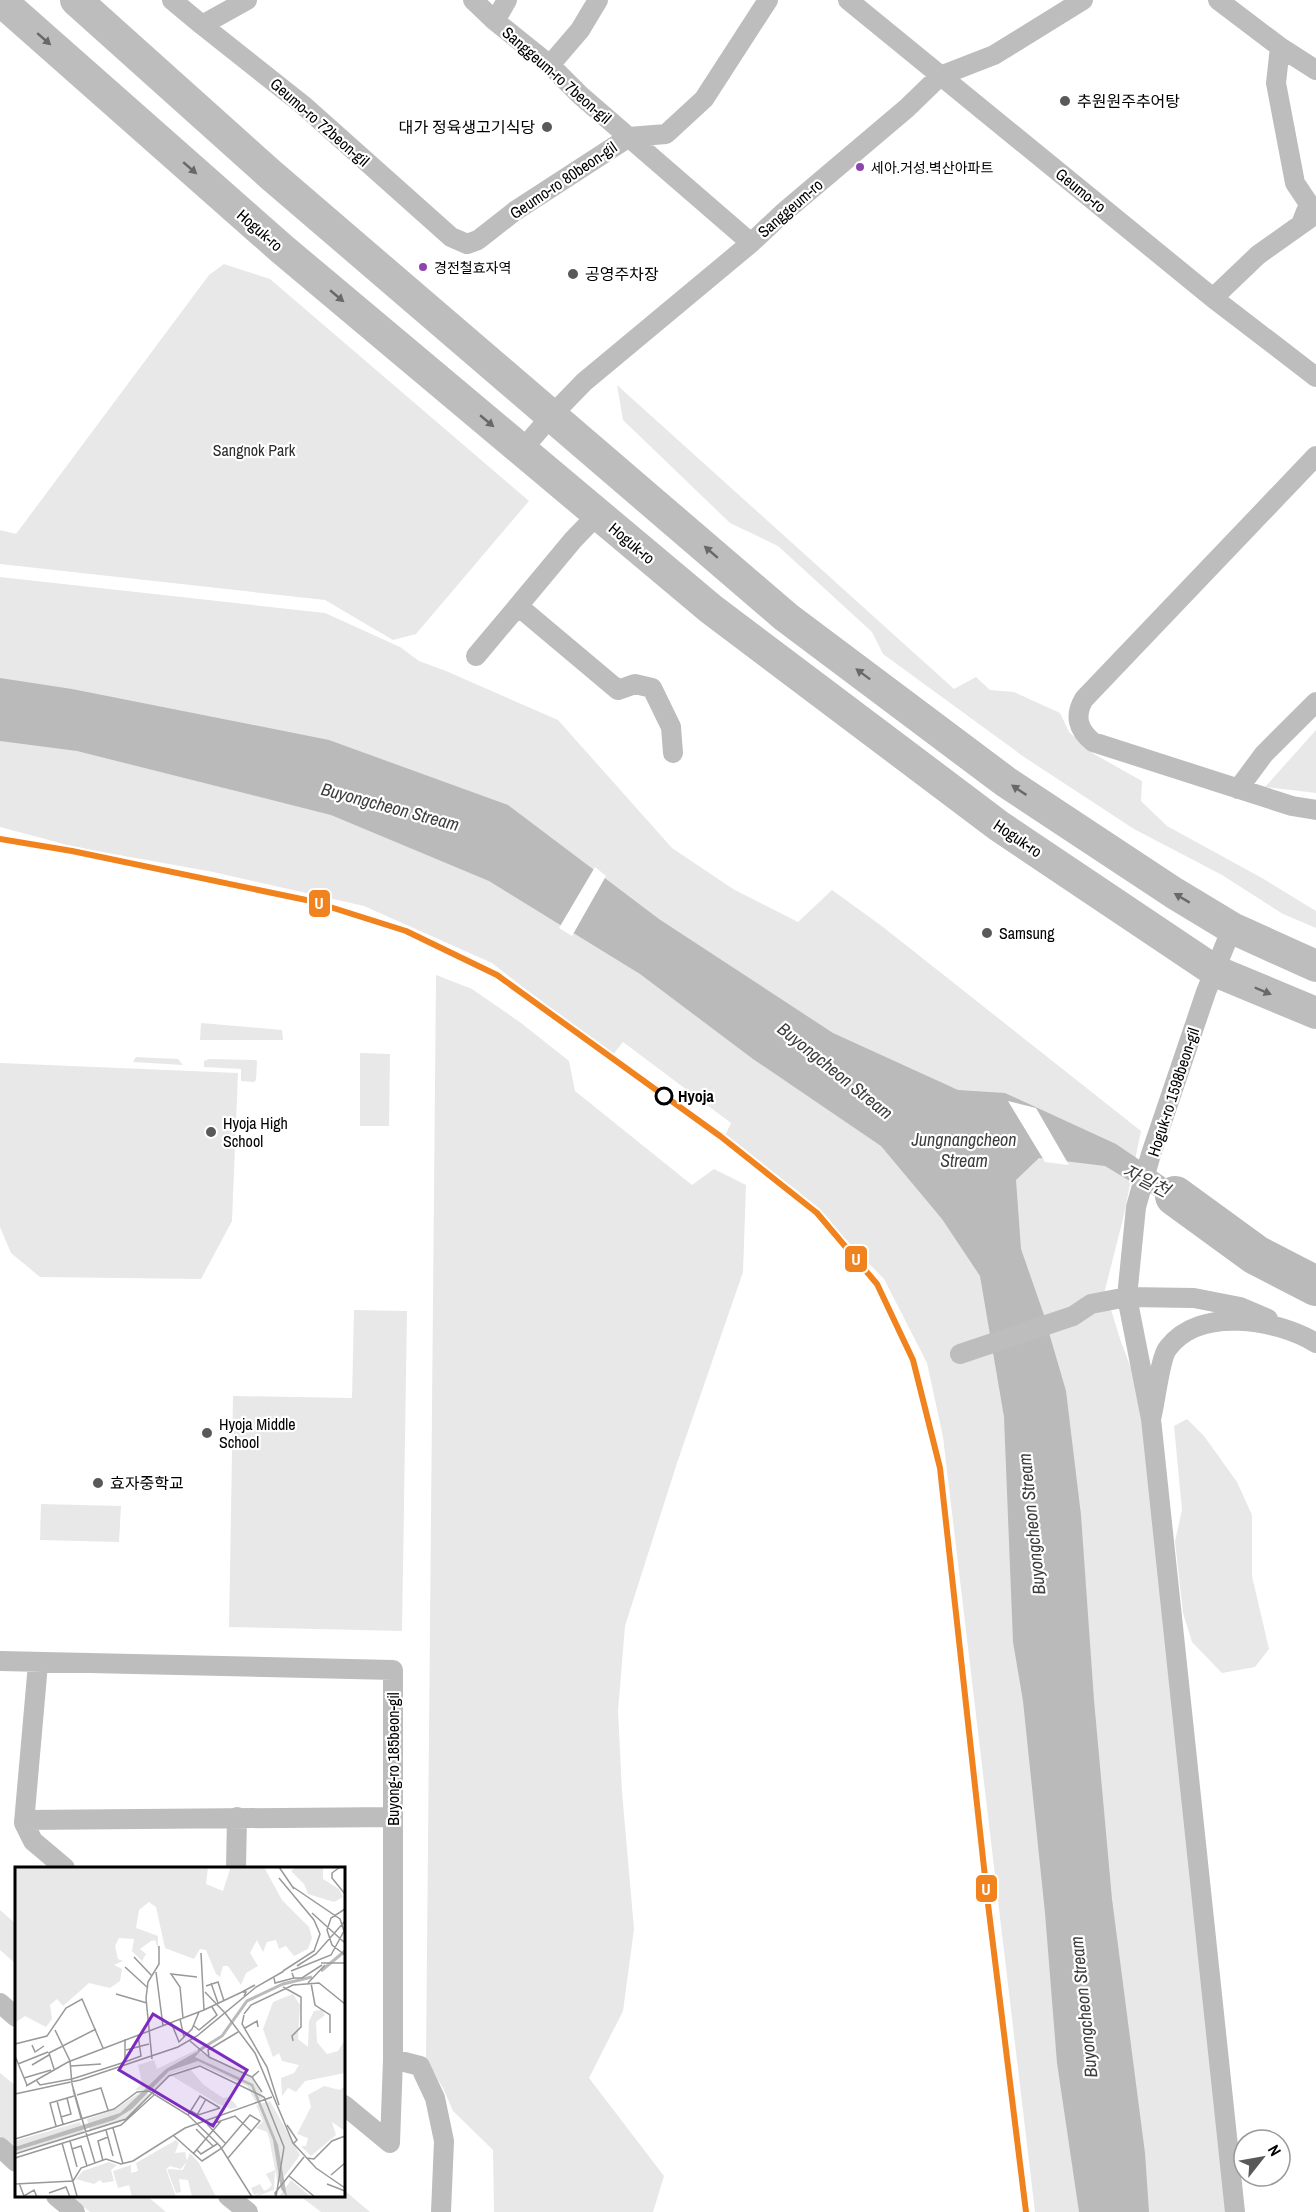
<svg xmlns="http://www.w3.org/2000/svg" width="1316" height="2212" viewBox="0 0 1316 2212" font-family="'Archivo Narrow','Noto Sans KR',sans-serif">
	<rect width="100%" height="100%" fill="#fff"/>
	<path fill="#e8e8e8" d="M224,264L270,279L529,501L416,634L393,640L325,600L0,564V530L16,534L209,275Z
		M617,385L954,689L976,677L990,690L1014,692L1060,713L1069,732L1094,754L1142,781L1141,801L1167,826L1262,878L1316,911V928L1283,914L1222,875L1134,829L1024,757L883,654L872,632L778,546L730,523L623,420Z
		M0,577L325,613L400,647L419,661L446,671L558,720L672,848L733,889L798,922L832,890L883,927L1141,1131L1123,1219L1105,1290L1120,1339L1132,1371L1144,1428L1228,2212H1035L943,1437L927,1363L884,1279L798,1191L723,1140L731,1123L623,1042L612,1056L492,963L364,906L213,872L75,847L0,827Z
		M1316,730V793L1265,787Z
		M436,975L472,989L521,1023L569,1061L575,1091L692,1185L714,1169L746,1185L743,1272L677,1463L625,1626L618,1711L622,1792L634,1929L623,2011L589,2078L664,2176L653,2212H494L493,2150L453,2111L443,2088L426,2060Z
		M201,1023L282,1030L283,1040H200Z
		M360,1053L390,1054L389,1126H360Z
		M136,1057L178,1059L183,1065L133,1062Z
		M209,1059L255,1060L257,1061L256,1080L254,1082L241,1081V1069L204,1067V1061Z
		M0,1063L238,1073L232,1221L201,1279L40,1277L11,1253L0,1227Z
		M354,1310L407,1311L402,1631L229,1627L233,1396L352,1398Z
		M1187,1419L1204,1436L1237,1482L1252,1515V1576L1269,1649L1255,1667L1222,1673L1192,1642L1183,1613L1175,1541L1182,1510L1174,1426Z
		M41,1504L121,1506L119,1542L40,1540Z
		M0,1910L16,1924V1964L0,1950Z
		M0,2073L16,2086V2150L0,2136Z
		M344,2190L370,2212H321L300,2196H344Z
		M70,2196H147L166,2212H90Z"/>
	<path fill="#bababa" d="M0,678L72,689L329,740L508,805L659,919L833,1033L958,1090L1005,1093L1116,1144L1226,1219L1216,1233L1105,1166L1039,1158L1016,1180L1021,1249L1043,1312L1066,1391L1081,1515L1094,1700L1112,1899L1145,2153L1149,2212H1079L1057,2063L1045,1913L1023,1701L1013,1642L1004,1417L980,1276L942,1219L881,1146L753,1059L640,974L489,881L331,815L77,751L0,741Z"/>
	<path fill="#fff" d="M595,867L606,876L572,936L559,928Z
		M1008,1101L1036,1108L1069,1165L1045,1162Z"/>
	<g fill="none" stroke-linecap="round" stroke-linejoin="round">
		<path stroke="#bababa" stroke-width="40" d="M1175,1196L1256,1255L1316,1286"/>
		<path stroke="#bdbdbd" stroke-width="20" d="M172,0L202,25
			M247,0L202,25L303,105L451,237L467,244L478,240L515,211L629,137L666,134L704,99L768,0
			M473,0L495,21L550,65L580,95L751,243
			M848,0L1213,298L1316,377
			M1218,0L1280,47L1316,70
			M495,21L507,0
			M1280,47L1276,83L1295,183L1309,204L1301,224
			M550,65L580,30L598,0
			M1213,298L1258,255L1310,218
			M522,450L551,416L584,382L751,243L783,213L907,108L940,76L994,55L1083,0
			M1316,456L1084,699C1074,716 1078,730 1093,742L1292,806L1316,810
			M598,514L573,540L518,606L618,690L635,684L652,688L671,727L673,753
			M476,656L518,606
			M1238,789L1264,754L1316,702
			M1232,928L1206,992L1151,1154L1136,1207L1127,1297L1151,1419C1155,1405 1160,1357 1168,1348C1199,1306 1277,1319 1316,1343
			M960,1354L1073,1316L1091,1304L1127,1297L1194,1298L1240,1307L1268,1319
			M1151,1419L1235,2212
			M0,1661L393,1670V2059L390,2143
			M38,1664L24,1823L33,1841L65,1868
			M24,1820L393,1817
			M236,1868L237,1817
			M0,2003L16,2017
			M393,2059L420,2066L435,2098L444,2141L441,2212
			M344,2105L390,2143
			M0,2147L16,2162
			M56,2196L75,2212
			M228,2196L248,2212"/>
		<path stroke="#bdbdbd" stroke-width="32" d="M0,0L282,249L711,609L999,826L1215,971L1316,1013
			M76,0L271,175L786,617L1006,782L1174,893L1232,928L1316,966"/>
		<g stroke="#fff" stroke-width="10">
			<path id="rail-1" d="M0,839L72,851L311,901L406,931L497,975L720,1136L817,1213L877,1284L913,1360L940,1468L988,1904L1026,2212"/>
		</g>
		<use href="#rail-1" stroke="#f0831e" stroke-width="6"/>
	</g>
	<defs><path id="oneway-solid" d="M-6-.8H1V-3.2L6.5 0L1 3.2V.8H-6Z" transform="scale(1.5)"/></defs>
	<g fill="#686868">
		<use href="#oneway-solid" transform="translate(44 39) rotate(41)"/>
		<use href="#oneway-solid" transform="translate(190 168) rotate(41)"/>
		<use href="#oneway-solid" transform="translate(337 296) rotate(40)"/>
		<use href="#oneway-solid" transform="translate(487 421) rotate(40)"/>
		<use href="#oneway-solid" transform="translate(711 552) rotate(-139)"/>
		<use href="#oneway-solid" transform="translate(863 674) rotate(-143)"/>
		<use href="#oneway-solid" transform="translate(1019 790) rotate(-146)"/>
		<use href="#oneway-solid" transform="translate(1182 898) rotate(-149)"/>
		<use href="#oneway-solid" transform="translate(1263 991) rotate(23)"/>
	</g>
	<g fill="#595959" stroke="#fff" stroke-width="2">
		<circle cx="1065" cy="101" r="6"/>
		<circle cx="547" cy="127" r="6"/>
		<circle cx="573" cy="274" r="6"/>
		<circle cx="987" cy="933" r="6"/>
		<circle cx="211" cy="1132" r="6"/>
		<circle cx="207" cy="1433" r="6"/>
		<circle cx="98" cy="1483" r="6"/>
	</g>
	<g fill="#8e44ad" stroke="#fff" stroke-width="2">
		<circle cx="860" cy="167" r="5"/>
		<circle cx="423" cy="267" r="5"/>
	</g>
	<circle fill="#fff" stroke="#000" stroke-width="3" cx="664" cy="1096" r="8"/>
	<g text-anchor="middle" stroke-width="4.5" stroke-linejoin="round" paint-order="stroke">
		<g font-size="14" fill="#000" stroke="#fff" text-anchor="start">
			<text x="871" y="173">세아.거성.벽산아파트</text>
			<text x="434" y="273">경전철효자역</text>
		</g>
		<g font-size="16" fill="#000" stroke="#fff">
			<text transform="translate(557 75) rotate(41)" y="6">Sanggeum-ro 7beon-gil</text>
			<text transform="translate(320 122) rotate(41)" y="6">Geumo-ro 72beon-gil</text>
			<text transform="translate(563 180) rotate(-34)" y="6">Geumo-ro 80beon-gil</text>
			<text transform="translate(1081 190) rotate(39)" y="6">Geumo-ro</text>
			<text transform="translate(790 208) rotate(-41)" y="6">Sanggeum-ro</text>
			<text transform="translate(260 230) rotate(41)" y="6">Hoguk-ro</text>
			<text transform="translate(632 543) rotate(40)" y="6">Hoguk-ro</text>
			<text transform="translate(1018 838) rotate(34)" y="6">Hoguk-ro</text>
			<text transform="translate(1173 1092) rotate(-72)" y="6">Hoguk-ro 1598beon-gil</text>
			<text transform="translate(393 1759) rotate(-90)" y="6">Buyong-ro 185beon-gil</text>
		</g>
		<g font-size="16" fill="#000" stroke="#fff" text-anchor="start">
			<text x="1077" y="107">추원원주추어탕</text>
			<text x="535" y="133" text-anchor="end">대가 정육생고기식당</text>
			<text x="585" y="280">공영주차장</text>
			<text x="999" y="939">Samsung</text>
			<text x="223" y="1129">Hyoja High<tspan x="223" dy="18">School</tspan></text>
			<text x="219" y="1430">Hyoja Middle<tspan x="219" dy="18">School</tspan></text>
			<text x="110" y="1489">효자중학교</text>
		</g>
		<g font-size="16" fill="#2c2c2c" stroke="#fff">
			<text x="254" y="456">Sangnok Park</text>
		</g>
		<g font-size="16" font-weight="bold" fill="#000" stroke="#fff" text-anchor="start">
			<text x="678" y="1102">Hyoja</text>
		</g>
		<g font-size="18" font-style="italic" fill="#3d3d3d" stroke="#fff">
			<text transform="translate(390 807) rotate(15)" y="6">Buyongcheon Stream</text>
			<text transform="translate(835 1071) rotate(39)" y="6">Buyongcheon Stream</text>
			<text x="964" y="1146">Jungnangcheon<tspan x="964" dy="21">Stream</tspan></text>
			<text transform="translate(1146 1181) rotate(27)" y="6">자일천</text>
			<text transform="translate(1032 1524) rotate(-96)" y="6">Buyongcheon Stream</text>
			<text transform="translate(1084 2007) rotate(-96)" y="6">Buyongcheon Stream</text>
		</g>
	</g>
	<g transform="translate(15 1867)">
		<rect width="330" height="330" fill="#fff"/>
		<path d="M0,0H193L191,17L208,24L215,2L212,0H249L267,33L294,60L297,71L293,82L279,89L271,79L264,82L261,73L252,75L248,85L242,73L235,86L243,99L231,106L226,118L213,99H208L205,110L201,107L191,83L185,82L179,92L150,81L141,40L134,35L124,43L121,61L143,69V82L140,73L136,74L125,82L131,87L127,94L117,84L119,72L104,71L100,79L103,92L108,94L99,98L107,102L105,114L95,121L74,116L48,139L42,132L35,138L37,152L31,160L10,149L0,156ZM281,0H308V12L324,22L328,30L319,35L293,27L289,17L276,4ZM278,127L285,138L283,172L293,180L294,154L299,144L307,143L310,148L301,155L302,175L312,187L323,184L330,173V206L290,214L281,225L273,221L267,229L266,211L279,206L284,198L267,194L264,186L258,190L248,162L258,135ZM181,183L238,211L249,231L240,234L232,219L186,198L158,206L139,224L120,223L127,216L123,198L139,193L142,202ZM174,201L189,218L208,231L214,230L223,240L216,242L203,237L157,209ZM309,219L325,223L330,219V264L317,255L321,268L296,289L286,279H291L293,271L282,267L296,240L293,228ZM124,226L136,227L120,245L105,255L75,264L72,252L99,243ZM255,234L285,288L263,318L254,271L252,265L241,261L248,254L241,238ZM65,255L69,266L0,287V274ZM161,273L164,276L160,286L170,285L172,294L166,302L155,299L151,302L161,330H117L114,318L103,321L98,304L116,298V306L123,304L121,296ZM175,286L184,296L201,330H177L173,313L164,312L166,325L161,326L152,302L168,303ZM94,295L102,298L96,303L99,314L88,316L85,313L79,317L61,312L68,304ZM260,303L259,323L239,330L246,325L239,328L236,321L245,317L249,324L253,322L257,318L251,307ZM276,313L296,330H264Z" fill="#e8e8e8"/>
		<path d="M187,182L180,190L238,217L263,278L272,330L266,322L258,273L236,219L183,194L154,204L117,242L99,253L0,284V280L105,246L151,202Z" fill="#bababa"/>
		<path fill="none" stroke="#bababa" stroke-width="3" d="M306,104L330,84M183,184L207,169L232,134L268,117L297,110"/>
		<path fill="none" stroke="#999" stroke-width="1.5" d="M264,0L279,22M325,0L317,6V11L330,27M264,11L299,53L305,67L299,84L268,104M330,42L316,51L312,63L317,78L330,88M297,46L330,76M186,86L189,143M119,90L137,109M306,96H330M282,99L301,87L330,54M110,100L133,121M276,104L316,88L329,64L325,52L278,20M141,105L148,159M277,106L279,111H287L307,98M259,111L260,116L279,111M196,116L203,136M293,116L310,98M296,116L300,138L315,148V166M191,119L203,115L209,134M268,120L286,130V160L277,169L278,174M190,125L210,146M101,127L132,136M229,129L231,125H227L240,118M210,146L240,186L278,276L301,301L330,321M229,147L236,138L278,118L304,116L330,137M229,148L227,157L252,200L264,238M168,151L165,120L156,107L182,110M165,152L169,170M156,155L164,175L177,162L184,145M179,159L184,163L202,148L197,140M230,161L242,154L243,160M40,163L55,194L57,217L72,269M110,172V195L126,189L123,168M175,174L194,190L193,183L223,165M0,177L32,169L51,141L67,132L88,181M17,178L20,185L29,179M111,183L134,177M0,189L12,218M194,190L237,210L244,204M137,192L131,131L133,115L144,97V79M3,197L33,185M17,198L34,188M56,199L86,197M39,202L34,186L81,162M237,210L247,225M9,211L36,203M22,214L25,218L57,212L110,195M11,219L53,195L189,143L227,125M58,222L66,251M0,227L65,213L163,180L182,169L241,120L269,104M62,228L86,221L93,243M42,234L48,257M176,244L183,248L205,241M173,248L185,229L205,241M182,248L191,232M46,250L56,247L52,231M67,252L80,296M272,258L282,273L279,276M41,259L35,236L59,229M98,261L108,297M181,262L198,279M91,263L98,289M159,269L187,294L207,281L235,248L245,254L213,291M0,272L99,242L122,225L134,224L173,248L205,279L237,330M55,274L62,300M47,276L62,329M211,277L193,258L220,249L236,264M57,282L66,279L72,299M182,283L186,287L202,277M0,287L111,252L154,209L185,199L249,230L269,280L261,330M178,287L206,254M0,291L106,258L139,228M291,291L299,292L317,274L330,269M88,294L83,274L93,270M316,308L330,296M274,309L300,330M4,316L9,329L19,323L22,330M0,317L58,314L66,301L91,292L106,297L118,294L170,261L257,230M312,317L330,324M34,326L51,320L55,330M261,330L260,326L289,290"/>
		<path fill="#7b2cbf" fill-opacity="0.15" stroke="#7b2cbf" stroke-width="3" d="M138,147L232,203L198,259L104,203Z"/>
		<rect width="330" height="330" fill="none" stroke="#000" stroke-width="3"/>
	</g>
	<g stroke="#fff" stroke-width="2">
		<rect x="308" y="889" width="23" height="29" rx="6" fill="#f0831e"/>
		<rect x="844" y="1245" width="24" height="28" rx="6" fill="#f0831e"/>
		<rect x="975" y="1874" width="23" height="29" rx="6" fill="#f0831e"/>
	</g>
	<g font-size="16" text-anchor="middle" font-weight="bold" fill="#fff">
		<text x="319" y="909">U</text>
		<text x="856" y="1265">U</text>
		<text x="986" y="1895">U</text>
	</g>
	<g transform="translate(1262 2158) rotate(59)"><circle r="28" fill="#ffffff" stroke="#999999" stroke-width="1.5"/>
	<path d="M0-4.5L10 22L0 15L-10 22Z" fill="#595959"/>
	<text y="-9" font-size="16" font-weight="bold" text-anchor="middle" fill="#000000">N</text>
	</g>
</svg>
